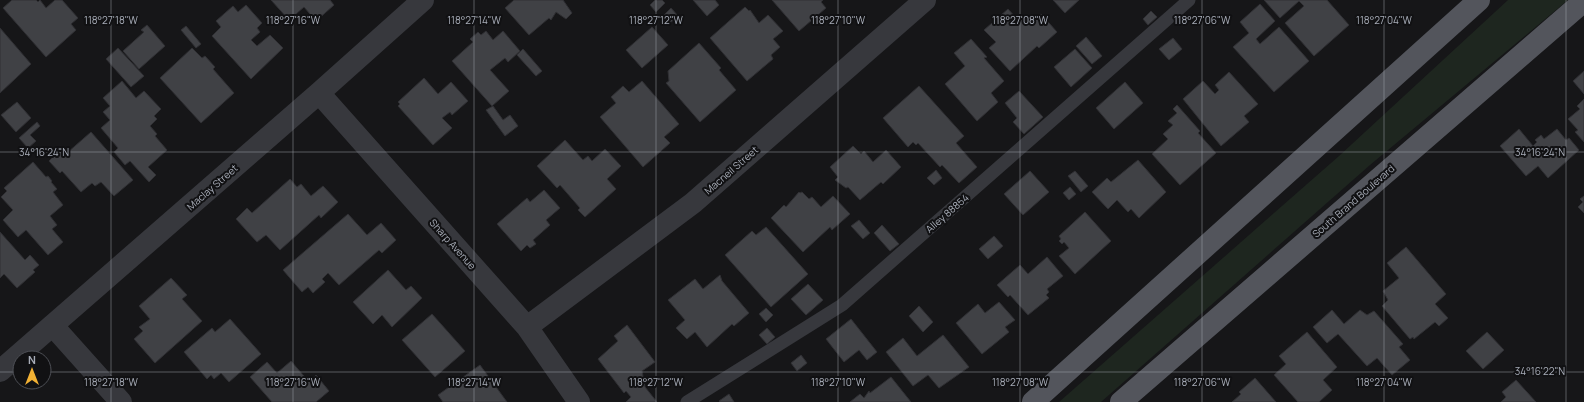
<svg xmlns="http://www.w3.org/2000/svg" width="1584" height="402" viewBox="0 0 1584 402" font-family="Manrope,sans-serif">
	<rect width="100%" height="100%" fill="#161618"/>
	<path fill="#1e261f" d="M1508,0H1568L1370,165L1101,402H1059L1339,156Z"/>
	<path fill="#404145" stroke="#303034" d="M12,0H36L38,2L40,0L46,8L55,0H62L78,18L71,24L76,30L46,57L3,8Z
		M271,0H330L334,5L316,21L304,7L289,20Z
		M514,0H563L572,13L566,19L556,12L551,20L549,18L529,35L505,8Z
		M655,0H662L665,3L656,12L650,5Z
		M693,0H715L719,5L707,16Z
		M772,0H823L821,2L826,8L799,31Z
		M1053,0H1079L1065,13Z
		M1264,0H1327L1349,25L1314,56L1285,23L1304,6L1299,1L1280,18Z
		M1260,4L1275,21L1256,39L1260,44L1279,27L1309,61L1274,92L1233,47L1249,33L1240,22Z
		M246,5L262,23L257,28L260,32L251,40L257,46L270,35L283,48L251,79L212,36L221,27L216,21L233,6L238,12Z
		M745,7L749,11L750,10L759,23L768,15L783,31L773,39L780,47L771,55L773,59L747,81L710,38Z
		M671,8L678,16L670,23L663,16Z
		M1008,9L1016,18L1019,15L1029,25L1041,14L1057,32L1039,48L1037,46L1010,71L989,48L996,42L984,30Z
		M1151,11L1157,17L1148,25L1143,19Z
		M147,25L165,46L139,69L123,51L144,32L141,30Z
		M186,26L201,44L196,48L181,30Z
		M652,27L668,45L642,68L626,50Z
		M0,28L31,64L0,93Z
		M486,31L493,40L503,31L520,51L508,62L505,58L490,70L509,91L492,106L452,61L473,42L470,39L478,32L481,35Z
		M1086,37L1102,56L1092,64L1076,46Z
		M1173,38L1182,49L1169,60L1159,49Z
		M971,39L987,57L984,58L1004,81L991,93L998,102L977,121L945,84L965,66L954,53Z
		M699,43L721,68L719,70L736,90L700,122L666,83L669,81L668,71Z
		M118,48L144,76L131,87L106,59Z
		M192,48L202,58L205,56L215,67L213,69L234,93L201,123L160,78Z
		M523,49L542,71L536,76L517,55Z
		M1075,49L1092,68L1071,87L1054,67Z
		M1584,71V94L1573,81Z
		M1229,72L1258,104L1244,116L1249,122L1221,146L1183,99L1203,81L1215,94L1219,90L1215,85Z
		M424,78L438,94L451,82L468,101L452,115L450,112L442,118L452,128L433,145L398,106L400,104L398,102Z
		M122,81L136,98L144,91L161,109L154,116L157,119L150,126L157,134L155,136L167,150L148,167L156,175L149,182L130,161L125,165L114,152L118,148L101,128L110,120L103,112L110,106L103,98Z
		M642,81L679,124L664,137L670,143L643,167L600,117L616,103L611,97L623,86L629,92Z
		M1125,82L1143,103L1114,129L1096,108Z
		M919,86L964,136L956,143L977,167L959,183L942,165L940,167L918,143L916,145L913,142L908,147L883,118Z
		M1019,91L1043,117L1024,134L1013,122L1017,118L1005,103Z
		M1584,99V142L1575,132L1578,130L1568,119L1580,109L1577,106Z
		M17,102L31,118L16,132L1,115Z
		M1177,105L1200,131L1198,133L1216,153L1180,185L1152,154L1168,139L1163,134L1173,125L1168,121L1177,113L1173,109Z
		M493,106L503,120L510,115L518,126L505,136L486,110Z
		M37,122L40,126L30,135L36,141L28,148L19,138Z
		M1519,129L1533,146L1537,142L1535,140L1541,135L1544,139L1557,129L1566,140L1569,138L1579,150L1548,178L1538,166L1526,176L1500,146Z
		M91,132L133,180L114,196L101,182L95,186L92,183L81,192L62,171L60,173L49,161L52,158L50,156L61,146L67,153Z
		M565,140L583,160L588,156L592,161L605,149L621,166L607,179L616,189L585,217L578,210L580,208L560,185L557,188L537,166Z
		M853,146L861,154L864,151L873,162L886,150L901,167L883,184L881,182L860,200L848,187L846,188L835,180L838,177L830,167Z
		M1138,160L1166,192L1139,218L1131,209L1128,212L1117,200L1108,209L1092,192L1107,178L1111,182Z
		M33,162L46,177L48,176L52,181L51,182L57,189L53,192L63,205L50,216L57,225L52,229L63,242L48,255L26,230L18,237L3,220L13,210L1,197L7,191L4,188Z
		M936,170L942,178L934,185L927,178Z
		M1030,171L1049,192L1023,215L1004,194Z
		M1075,171L1088,186L1081,192L1068,176Z
		M290,179L297,187L301,184L311,196L323,186L338,202L321,218L319,215L280,250L266,235L257,242L236,219L247,208L252,213Z
		M1070,187L1076,194L1069,200L1063,193Z
		M544,190L560,208L546,220L550,225L533,240L536,244L530,248L527,245L521,251L497,224L527,198L530,202Z
		M799,192L800,193L802,192L809,199L812,197L821,207L833,196L850,214L832,230L830,227L803,252L771,218L784,205L786,207Z
		M1584,196V213L1578,207L1583,202L1580,199Z
		M1085,212L1111,241L1075,274L1059,256L1069,248L1064,242L1062,244L1059,241L1061,239L1059,236Z
		M348,214L367,235L381,223L396,240L382,253L379,250L339,285L328,273L322,279L325,282L313,293L308,287L302,292L283,270Z
		M859,220L870,233L863,239L851,226Z
		M882,225L899,244L890,251L874,233Z
		M766,227L808,274L771,307L725,255L752,231L756,235Z
		M0,232L25,260L30,255L39,265L33,270L35,272L17,288L4,274L0,278Z
		M994,236L1003,246L988,259L979,249Z
		M1406,247L1446,294L1435,304L1448,318L1439,326L1435,322L1414,339L1413,337L1410,339L1382,306L1388,300L1383,291L1399,278L1387,263Z
		M1047,257L1063,276L1047,289L1049,292L1046,295L1049,298L1028,315L1010,295L1008,297L997,285L1020,265L1028,274Z
		M388,270L406,290L411,286L422,298L392,327L382,315L373,324L353,302Z
		M720,275L722,281L749,313L734,326L732,324L707,347L695,332L687,339L676,328L685,320L668,300L695,279L703,289Z
		M171,278L187,295L182,299L202,321L155,363L134,339L143,331L139,327L150,319L139,306Z
		M808,284L823,300L806,315L791,299Z
		M999,302L1015,320L1005,327L1009,332L982,354L956,323L978,304L985,313Z
		M919,306L933,322L923,332L909,316Z
		M766,308L773,315L766,322L759,314Z
		M1332,310L1344,324L1360,310L1367,315L1374,311L1403,344L1399,347L1410,360L1392,375L1377,358L1367,366L1338,334L1327,343L1313,327Z
		M432,314L465,351L435,377L402,340Z
		M230,319L261,354L229,382L221,373L214,379L211,375L207,379L184,352L212,328L215,332Z
		M851,319L877,352L867,360L859,350L844,362L826,339Z
		M627,325L655,362L642,371L645,387L657,402H626L631,397L626,391L624,393L598,359L618,341L614,336Z
		M767,328L775,337L767,344L759,335Z
		M1307,332L1337,367L1323,380L1332,390L1319,402H1298L1274,375L1286,364L1279,356Z
		M1487,332L1504,350L1483,369L1466,351Z
		M943,335L969,367L939,388L928,375L913,386L886,352L903,338L917,356Z
		M801,355L807,363L797,371L791,363Z
		M291,361L309,382L316,375L329,391L316,402H272L250,377L267,362L277,373Z
		M480,365L507,402H443L438,395Z
		M891,377L911,402H850L860,394L864,398L869,391L870,393Z
		M1255,378L1276,402H1232L1241,394L1239,392Z
		M1516,380L1536,402H1501L1506,397L1502,392Z
		M729,394L734,402H720L719,401Z"/>
	<g fill="none" stroke-linecap="round" stroke-linejoin="round">
		<path stroke="#37383d" stroke-width="13" d="M687,402L842,305L1189,0"/>
		<path stroke="#37383d" stroke-width="22" d="M319,93L527,327L579,402
			M53,326L121,402
			M527,327L693,203L925,0
			M0,371L319,93L423,0"/>
		<path stroke="#53555c" stroke-width="22" d="M1033,402L1479,0
			M1121,402L1584,1"/>
	</g>
	<path fill="none" stroke="#a8adb8" stroke-width="1" stroke-opacity="0.45" d="M111,0V402M293,0V402M474,0V402M656,0V402M838,0V402M1020,0V402M1202,0V402M1384,0V402M1566,0V402M0,152H1584M0,372H20M44,372H1584"/>
	<g text-anchor="middle" stroke-width="4" stroke-linejoin="round" paint-order="stroke">
		<g font-size="10" fill="#a8adb8" stroke="#111113">
			<text transform="translate(731 170) rotate(-41)" y="4">Macneil Street</text>
			<text transform="translate(212 187) rotate(-41)" y="4">Maclay Street</text>
			<text transform="translate(1353 201) rotate(-41)" y="4">South Brand Boulevard</text>
			<text transform="translate(947 213) rotate(-41)" y="4">Alley 88854</text>
			<text transform="translate(453 244) rotate(48)" y="4">Sharp Avenue</text>
		</g>
	</g>
	<g font-size="10" text-anchor="middle" fill="#a8adb8" stroke="#111113" stroke-width="4" stroke-linejoin="round" paint-order="stroke">
		<text x="111" y="24">118°27'18"W</text>
		<text x="293" y="24">118°27'16"W</text>
		<text x="474" y="24">118°27'14"W</text>
		<text x="656" y="24">118°27'12"W</text>
		<text x="838" y="24">118°27'10"W</text>
		<text x="1020" y="24">118°27'08"W</text>
		<text x="1202" y="24">118°27'06"W</text>
		<text x="1384" y="24">118°27'04"W</text>
		<text x="44" y="156">34°16'24"N</text>
		<text x="1540" y="156">34°16'24"N</text>
		<text x="1540" y="375">34°16'22"N</text>
		<text x="111" y="386">118°27'18"W</text>
		<text x="293" y="386">118°27'16"W</text>
		<text x="474" y="386">118°27'14"W</text>
		<text x="656" y="386">118°27'12"W</text>
		<text x="838" y="386">118°27'10"W</text>
		<text x="1020" y="386">118°27'08"W</text>
		<text x="1202" y="386">118°27'06"W</text>
		<text x="1384" y="386">118°27'04"W</text>
	</g>
	<g transform="translate(32 370)"><circle r="19" fill="#111113" stroke="#4d4f55"/>
	<path d="M0-3L7 15L0 10L-7 15Z" fill="#f2b134"/>
	<text y="-6" font-size="11" font-weight="bold" text-anchor="middle" fill="#a8adb8">N</text>
	</g>
</svg>
